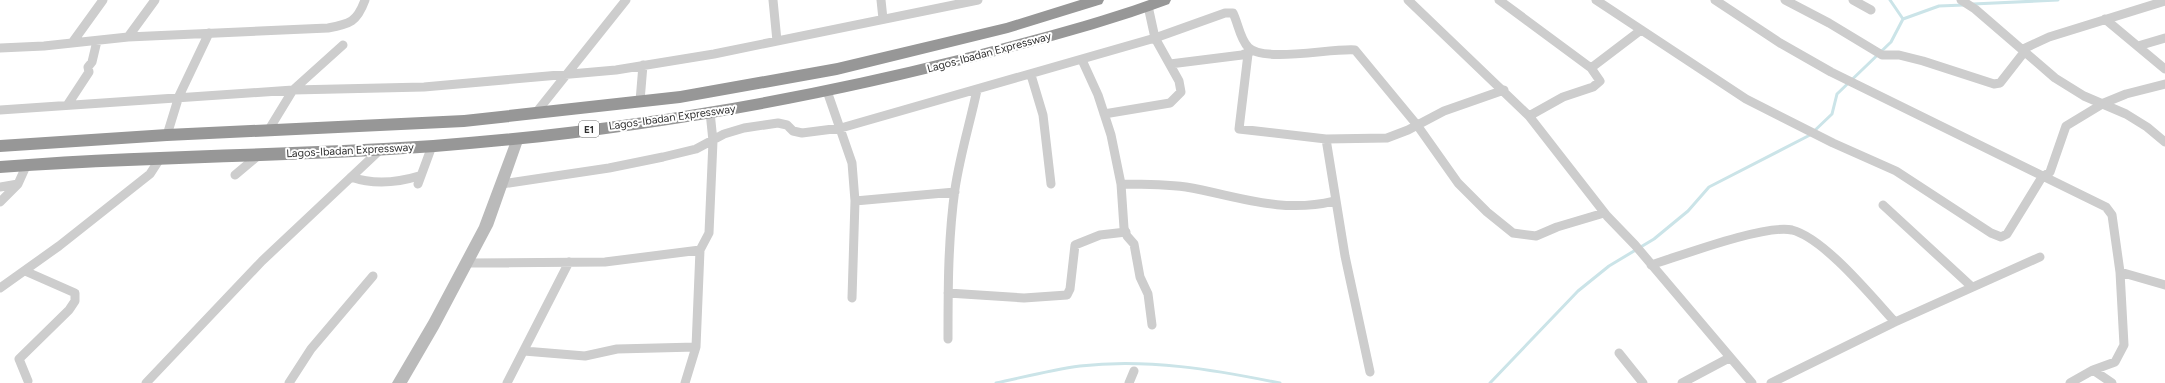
<svg xmlns="http://www.w3.org/2000/svg" width="2165" height="383" viewBox="0 0 2165 383" font-family="Figtree,sans-serif">
	<rect width="100%" height="100%" fill="#fff"/>
	<g fill="none" stroke-linecap="round" stroke-linejoin="round">
		<path stroke="#cbe4e8" stroke-width="3" d="M1973,4L2058,0
			M1903,19L1939,6L1964,5
			M996,383C1024,377 1051,370 1080,366C1147,358 1215,370 1280,383
			M1490,383L1578,291L1609,266L1654,239L1688,211L1709,187L1810,135L1832,114L1837,94L1891,42L1903,19L1890,0"/>
		<path stroke="#cdcdcd" stroke-width="9" d="M773,0L777,41
			M881,0L883,19
			M1408,0L1529,116L1607,216L1635,245L1752,383
			M1499,0L1591,68L1600,81L1593,87L1563,97L1529,116
			M1596,0L1746,99L1833,143L1896,171L1991,233L2001,237L2007,234L2042,177L2050,172L2066,126L2104,103L2126,94L2165,84
			M1715,0L1780,43L1831,72L2106,207L2112,215L2120,272L2124,345L2115,362L2093,370L2070,383
			M1785,0L1829,23L1882,55H1899L1923,61L1994,84L2000,83L2025,51
			M1853,0L1871,10
			M1961,0L1975,9L2055,78L2084,96L2126,114L2147,127L2165,142
			M2105,19L2165,69
			M128,37L155,0
			M72,43L103,0
			M2138,46L2165,38
			M0,48L44,46L128,37L328,28C350,24 357,22 365,0
			M2023,49L2049,37L2165,1
			M1248,54L1239,129L1326,139L1387,138L1408,130L1444,111L1504,90
			M1082,60L1098,95L1111,135L1121,184L1124,228L1127,236L1134,244L1140,277L1148,294L1152,325
			M1170,64L1242,55L1252,51
			M1591,68L1641,30
			M1031,75L1043,115L1051,184
			M827,91L852,163L855,201L852,298
			M640,101L643,65
			M68,104L89,72L88,67L92,62L97,41
			M0,110L293,90L424,87L616,70L714,54L978,0
			M535,114L626,0
			M1104,114L1170,103L1181,92L1179,81L1155,38L1148,6
			M268,131L293,90L343,45
			M167,135L179,96L209,33
			M1326,139L1345,256L1370,372
			M235,175L260,154
			M351,177C374,185 396,183 419,176
			M418,184L432,146
			M502,184L609,168L663,157L696,149L724,134L744,128L778,123L787,125L793,131L802,133L841,128L1155,38L1225,13H1233C1238,23 1240,39 1248,47C1263,63 1331,48 1355,50L1417,125L1458,183L1487,212L1513,233L1536,236L1557,227L1604,213
			M1121,184C1143,184 1164,184 1186,187C1238,196 1280,214 1334,201
			M0,187L18,184
			M855,201L955,192
			M0,202L18,184L27,164
			M1883,205L1972,287
			M467,263L605,262L700,250
			M1651,265C1680,256 1765,224 1792,230C1824,238 1872,297 1895,322
			M25,271L75,293V301L69,310L19,359L28,381
			M2120,272L2165,285
			M0,288L59,246L150,174L161,157
			M948,293L1024,298L1067,295L1070,289L1075,245L1100,235L1126,232
			M948,339C948,289 948,239 955,189C960,155 970,123 977,90
			M524,351L585,356L617,349L696,347
			M1619,353L1643,383
			M2093,370L2112,383
			M146,383L262,261L381,149
			M289,383L311,349L373,276
			M507,383L569,262
			M685,383L696,347L700,250L709,233L713,141L710,112
			M1129,383L1134,371
			M1682,383L1729,358
			M1771,383L1895,322L2040,257"/>
		<path fill="#bababa" fill-rule="evenodd" d="M518,133L522,135L524,138L493,226L439,328L407,383H392L429,320L479,226L512,138L514,135Z"/>
		<path fill="#979797" fill-rule="evenodd" d="M1080,0H1104L1102,4L1008,33L837,75L680,103L464,127L167,141L0,152V140L167,129L464,115L680,91L837,63L1006,23Z
			M1149,0H1171L1169,4C1108,27 1044,43 981,60C802,107 619,138 435,152C290,163 145,162 0,173V161C144,149 289,150 433,140C610,127 786,98 958,55C1022,38 1087,22 1149,0Z"/>
	</g>
	<g text-anchor="middle" stroke-width="4" stroke-linejoin="round" paint-order="stroke">
		<rect fill="#fff" stroke="#6e6e6e" stroke-width="1" x="579" y="121" width="20" height="16" rx="3"/>
		<g font-size="10" font-weight="bold" fill="#303030">
			<text x="589" y="133">E1</text>
		</g>
		<g font-size="11" fill="#303030" stroke="#fff">
			<text transform="translate(989 52) rotate(-15)" y="4">Lagos-Ibadan Expressway</text>
			<text transform="translate(672 117) rotate(-8)" y="4">Lagos-Ibadan Expressway</text>
			<text transform="translate(350 150) rotate(-3)" y="4">Lagos-Ibadan Expressway</text>
		</g>
	</g>
</svg>
